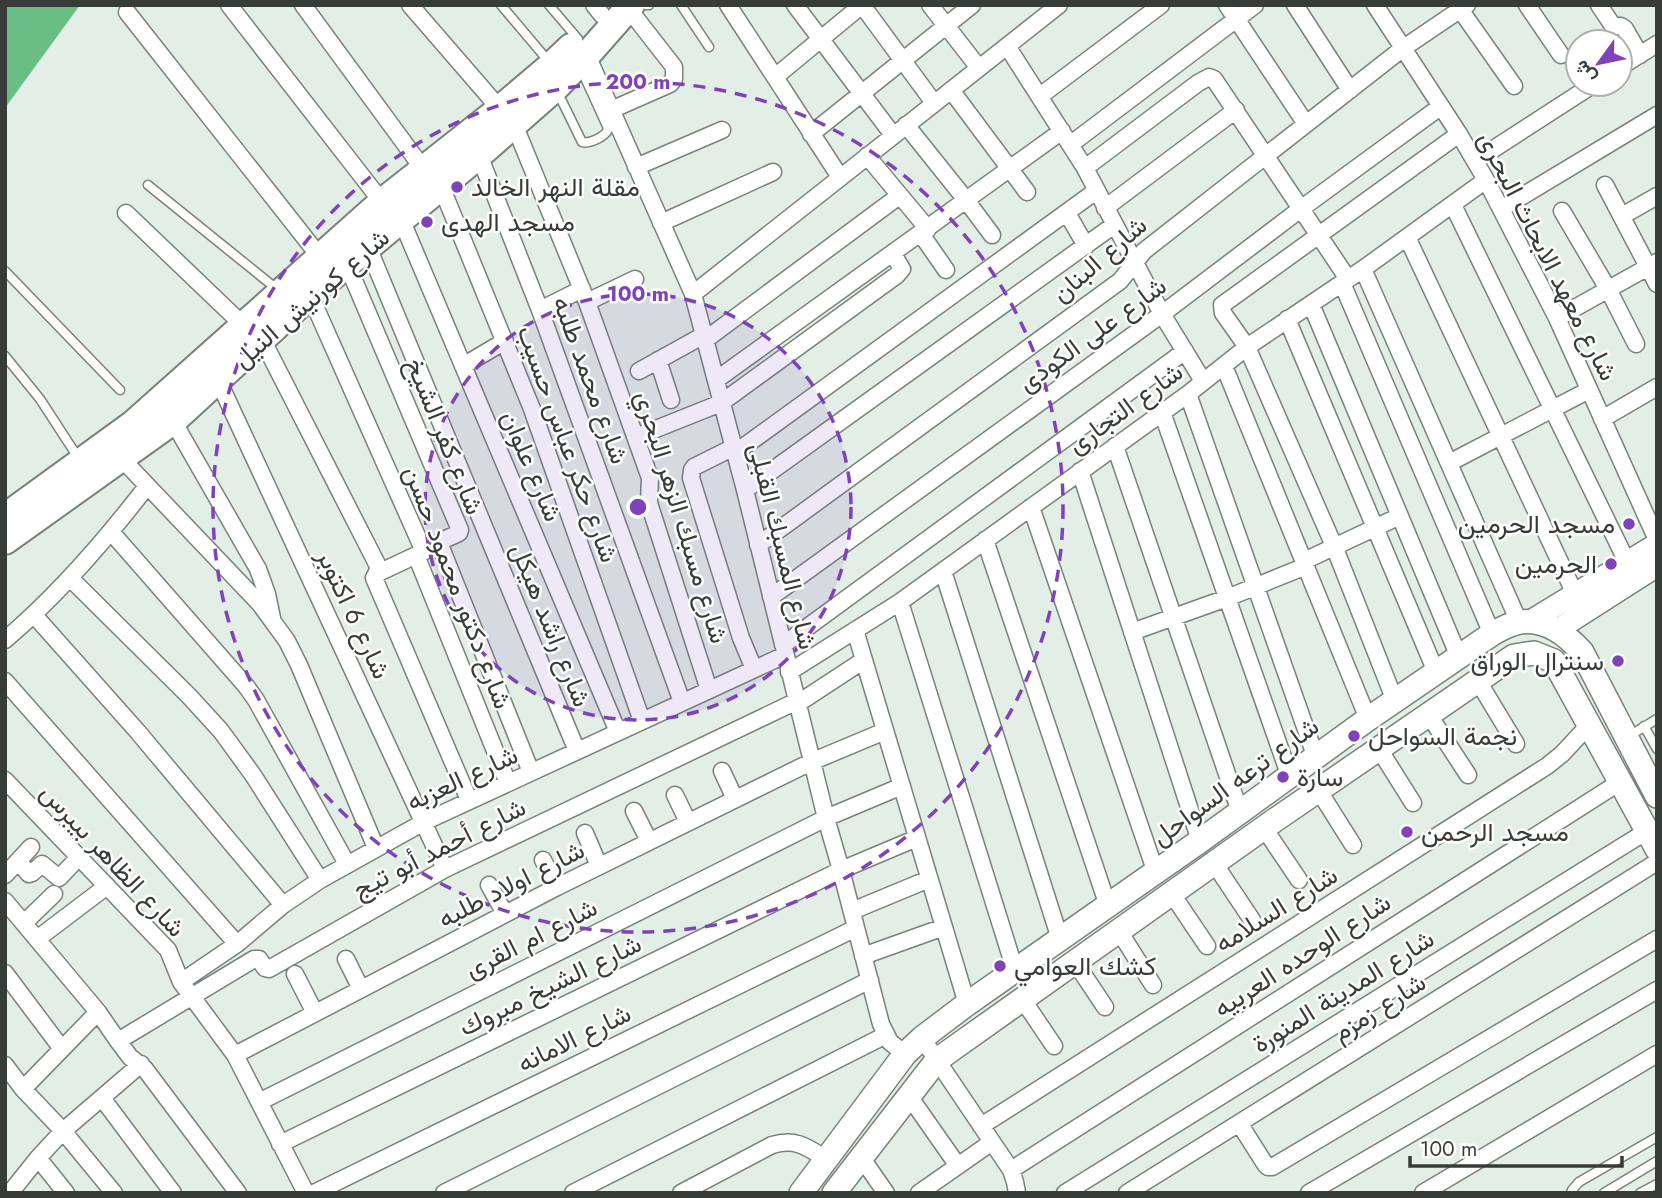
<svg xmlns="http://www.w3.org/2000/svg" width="1662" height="1198" viewBox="0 0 1662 1198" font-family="Jost,Vazirmatn,sans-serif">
	<rect width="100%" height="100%" fill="#e3eee6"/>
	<path fill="#68be85" d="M5,5H80L5,108Z"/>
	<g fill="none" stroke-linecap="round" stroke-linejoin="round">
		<g stroke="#78827a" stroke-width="11">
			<path id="service" d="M501,5L550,63
				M549,5L578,39
				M646,5H649
				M681,5L709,47
				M558,93L582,142C590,144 604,137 608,130L607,126L581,69
				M148,185L278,290
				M5,271L120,390
				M5,356L40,399L79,459
				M1644,726L1657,749
				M1629,736L1657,719
				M1571,1193L1572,1190L1579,1182L1657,1137
				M1604,1193L1657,1161
				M1640,1193L1657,1184"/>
		</g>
		<g stroke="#78827a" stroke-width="19">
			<path id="minor" d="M229,5L382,202
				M303,5L424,170
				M410,5L500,109
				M594,5L602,15
				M728,5L840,177
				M795,5L893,135
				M862,5L934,103
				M930,5L979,68
				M1227,5L1306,124
				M1295,5L1350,90
				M1375,5L1459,134L1486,180L1557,318L1657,540
				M1457,5L1514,86
				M1527,5L1561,55
				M1599,5L1613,26H1621L1625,29L1640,55
				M127,12L320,257
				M1007,46L1085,168L1162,314L1203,381
				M587,55L693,294L745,490L826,818L841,870L881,1024L890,1042L905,1054
				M1620,67L1657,44
				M775,77L862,5
				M951,90L1027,192
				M1040,96L1161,5
				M611,110L670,84L674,79V67L628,8
				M514,124L587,302L650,478L649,503L709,690
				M906,125L966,200L992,235
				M811,134L972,5
				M1071,144L1255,5
				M479,155L540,310L682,702
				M867,156L928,229
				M1475,161L1594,84
				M636,167L722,130
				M1085,168L1198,83L1209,77L1214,79L1348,279
				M1605,185L1657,284
				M441,186L532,409L642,721
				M1453,205L1627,562
				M1105,208L1236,110
				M1501,209L1657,115
				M1562,211L1608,289L1636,344
				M126,213L243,325
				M1067,213L1086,246
				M1622,216L1657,196
				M401,219L618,732
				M661,223L773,172
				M921,234L946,270
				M1407,237L1575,594
				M368,247L577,751
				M347,264L460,530L459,533L441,541L440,545L531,772
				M1363,269L1519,622
				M1342,283L1492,634
				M693,294L1059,5
				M310,295L422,547V551L417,557L418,560L508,783
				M587,302L635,279
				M1311,304L1459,657
				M540,310L582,289
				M1557,318L1657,262
				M1287,319L1436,672
				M262,339L378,566V570L374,578L469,800
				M705,340L899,196
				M658,360L671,400
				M463,366L505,341
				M1224,366L1368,719
				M639,371L704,335
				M218,380L445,869
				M716,380L1062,131
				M1188,394L1316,758
				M1162,412L1290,777
				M1602,419L1657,387
				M173,421L258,569L267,594L272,618
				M636,437L721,403L897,275L902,269L893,254
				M1115,446L1240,812
				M734,447L694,467L692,470L691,478L741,638L754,669
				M735,453L1096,191
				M121,458L260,604L287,641L299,665L376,848
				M1449,463L1589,390
				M1080,471L1200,841
				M745,490L1114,225
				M1031,507L1156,873
				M112,533L246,686L256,700L347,864
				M985,540L1108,906
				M758,545L1120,281L1144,251L1402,49L1467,5
				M1304,561L1400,516
				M943,571L1060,939
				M376,574L425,551
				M71,579L189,696L221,731L253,775L320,880
				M771,597L1162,314L1302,208L1440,107
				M900,602L1015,970
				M34,615L138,732L283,905
				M855,630L967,1004
				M1132,632L1227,598L1306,566
				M5,640C59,594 104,542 147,486
				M783,645L1185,351
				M789,672L900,602L1188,394L1247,347L1363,269L1486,180
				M5,681L237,944
				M1478,681L1516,744
				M1395,701L1334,546L1247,347L1223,313L1222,305L1459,134
				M797,704L864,660
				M1429,715L1468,775
				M1379,749L1413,803
				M722,771L735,799
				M5,780L168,950L181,982L235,1055L306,1193
				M1319,791L1353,845
				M675,795L688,822
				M634,811L649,841
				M1264,828L1299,880
				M585,833L599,866
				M543,860L557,887
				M18,861L31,847
				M1214,863L1252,920
				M5,875L18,861L29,874L32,873L42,864L59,878L79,857
				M489,885L505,914
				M1172,894L1207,946
				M5,901L98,1012L118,1041L130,1057L145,1069L238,1193
				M852,911L929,879
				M24,923L54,894
				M1119,931L1153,985
				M37,939L107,886
				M863,956L944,927
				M346,959L361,989
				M1075,962L1105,1007
				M5,973L62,1049
				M295,974L315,1013
				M181,982L237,944L283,905L320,880L424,822L785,655
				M1023,1000L1054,1046
				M922,1038L1011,1170L1015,1182L1017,1193
				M118,1041L254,959H259L265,968L269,969L445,869L797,701
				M235,1055L557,887L811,762L885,731
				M5,1065L23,1089L63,1131L114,1193
				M23,1089L98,1012
				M909,1096L958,1166
				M102,1098L173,1193
				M259,1102L826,818L902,786
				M1239,1123L1265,1164L1268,1167H1272L1657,939
				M981,1126L1547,766L1562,754L1589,725
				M280,1144L841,870L917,838
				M861,1157L886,1193
				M38,1158L66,1193
				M1011,1170L1620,782
				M10,1193L38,1158L63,1131L141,1064
				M314,1193L856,928
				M444,1193L870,980
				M573,1193L886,1035
				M681,1193L772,1145C796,1138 807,1147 826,1159
				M919,1193L992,1142
				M1065,1193L1647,831
				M1127,1193L1657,862
				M1309,1193L1657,990
				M1423,1193L1657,1054"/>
		</g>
		<g stroke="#78827a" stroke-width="24">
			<path id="tertiary" d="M1529,622L1657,544
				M1557,630L1657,566"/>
		</g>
		<g stroke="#78827a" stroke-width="26">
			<path id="secondary" d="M801,1193L905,1054L922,1038L967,1004L1200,841L1368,719L1492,634C1499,630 1506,626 1513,624C1540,615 1565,633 1582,652L1657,796
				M834,1193L937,1060L1275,820L1514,656L1534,653L1554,661L1657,849"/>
		</g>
		<g stroke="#78827a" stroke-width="30">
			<path id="primary" d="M5,517L133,424L382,202L500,109L552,65L571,47
				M5,541L173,421L310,295L479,155L555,88L587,55L631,5"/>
		</g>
		<use href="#service" stroke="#fff" stroke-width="8"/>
		<use href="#minor" stroke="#fff" stroke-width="16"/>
		<use href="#tertiary" stroke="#fff" stroke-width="21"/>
		<use href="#secondary" stroke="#fff" stroke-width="23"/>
		<use href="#primary" stroke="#fff" stroke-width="26"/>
	</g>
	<circle cx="638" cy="507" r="213" fill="#7e43b9" fill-opacity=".12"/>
	<g fill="none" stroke="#7e43b9" stroke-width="3.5" stroke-dasharray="12 9">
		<circle cx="638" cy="507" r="213"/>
		<circle cx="638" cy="507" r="425"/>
	</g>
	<g fill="#7e43b9" stroke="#fff" stroke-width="2.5">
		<circle cx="457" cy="187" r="7"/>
		<circle cx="427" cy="222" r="7"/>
		<circle cx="1629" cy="524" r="7"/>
		<circle cx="1611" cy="564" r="7"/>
		<circle cx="1618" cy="661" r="7"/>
		<circle cx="1354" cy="736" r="7"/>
		<circle cx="1283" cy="777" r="7"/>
		<circle cx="1407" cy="832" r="7"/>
		<circle cx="1000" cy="966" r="7"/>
	</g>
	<g text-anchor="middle" stroke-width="5" stroke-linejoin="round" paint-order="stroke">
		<g font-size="26" fill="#383c39" stroke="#fff" text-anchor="start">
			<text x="471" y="196">مقلة النهر الخالد</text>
			<text x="441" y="231">مسجد الهدى</text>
			<text x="1615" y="533" text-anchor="end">مسجد الحرمين</text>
			<text x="1597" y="573" text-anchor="end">الحرمين</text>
			<text x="1604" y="670" text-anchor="end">سنترال الوراق</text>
			<text x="1368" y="745">نجمة السواحل</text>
			<text x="1297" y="786">سارة</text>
			<text x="1421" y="841">مسجد الرحمن</text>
			<text x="1014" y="975">كشك العوامي</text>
		</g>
		<g font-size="26" fill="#383c39" stroke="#fff">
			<text transform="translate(1548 256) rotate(63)" y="9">شارع معهد الابحاث البحرى</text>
			<text transform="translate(1099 259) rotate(-41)" y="9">شارع البنان</text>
			<text transform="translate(311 298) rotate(-41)" y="9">شارع كورنيش النيل</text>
			<text transform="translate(1092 334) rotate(-36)" y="9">شارع على الكودى</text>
			<text transform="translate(591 380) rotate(70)" y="9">شارع محمد طلبه</text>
			<text transform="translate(1125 408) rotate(-36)" y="9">شارع التجارى</text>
			<text transform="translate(445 436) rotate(68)" y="9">شارع كفر الشيخ</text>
			<text transform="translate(568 444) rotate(70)" y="9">شارع حكر عباس حسيب</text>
			<text transform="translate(532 466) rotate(67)" y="9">شارع علوان</text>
			<text transform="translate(682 517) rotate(73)" y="9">شارع مسبك الزهر البحري</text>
			<text transform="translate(783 546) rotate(76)" y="9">شارع المسبك القبلى</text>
			<text transform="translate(458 587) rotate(69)" y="9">شارع دكتور محمود حسن</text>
			<text transform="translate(354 614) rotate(65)" y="9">شارع 6 اكتوبر</text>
			<text transform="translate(551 625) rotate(68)" y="9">شارع راشد هيكل</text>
			<text transform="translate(462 778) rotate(-25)" y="9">شارع العزبه</text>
			<text transform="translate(1235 781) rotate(-36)" y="9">شارع ترعه السواحل</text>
			<text transform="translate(439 848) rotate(-27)" y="9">شارع أحمد أبو تيج</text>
			<text transform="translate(113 860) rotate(47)" y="9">شارع الظاهر بيبرس</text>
			<text transform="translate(511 884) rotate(-27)" y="9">شارع اولاد طلبه</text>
			<text transform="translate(1276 909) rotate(-32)" y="9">شارع السلامه</text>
			<text transform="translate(531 938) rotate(-27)" y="9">شارع ام القرى</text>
			<text transform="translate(1302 955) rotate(-33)" y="9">شارع الوحده العربيه</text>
			<text transform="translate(550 985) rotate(-26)" y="9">شارع الشيخ مبروك</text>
			<text transform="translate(1343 991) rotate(-32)" y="9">شارع المدينة المنورة</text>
			<text transform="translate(1379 1007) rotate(-32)" y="9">شارع زمزم</text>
			<text transform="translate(574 1038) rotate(-26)" y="9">شارع الامانه</text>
		</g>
	</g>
	<circle cx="638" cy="507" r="10" fill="#7e43b9" stroke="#fff" stroke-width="3.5"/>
	<g font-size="21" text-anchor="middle" font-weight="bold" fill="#7e43b9" stroke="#fff" stroke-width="5" stroke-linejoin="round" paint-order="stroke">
		<text x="638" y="89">200 m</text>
		<text x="638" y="301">100 m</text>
	</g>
	<rect width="1662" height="1198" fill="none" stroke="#383c39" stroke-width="14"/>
	<g transform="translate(1599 63) rotate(237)"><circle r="33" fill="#ffffff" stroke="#afb1b0" stroke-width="2"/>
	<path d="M0-5L12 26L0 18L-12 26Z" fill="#7e43b9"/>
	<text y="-10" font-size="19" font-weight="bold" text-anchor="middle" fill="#383c39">ش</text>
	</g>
	<path d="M1410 1156v10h212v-10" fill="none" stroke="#383c39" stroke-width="3.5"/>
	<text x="1420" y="1156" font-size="21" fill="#383c39" stroke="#ffffff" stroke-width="5" paint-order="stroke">100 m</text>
</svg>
